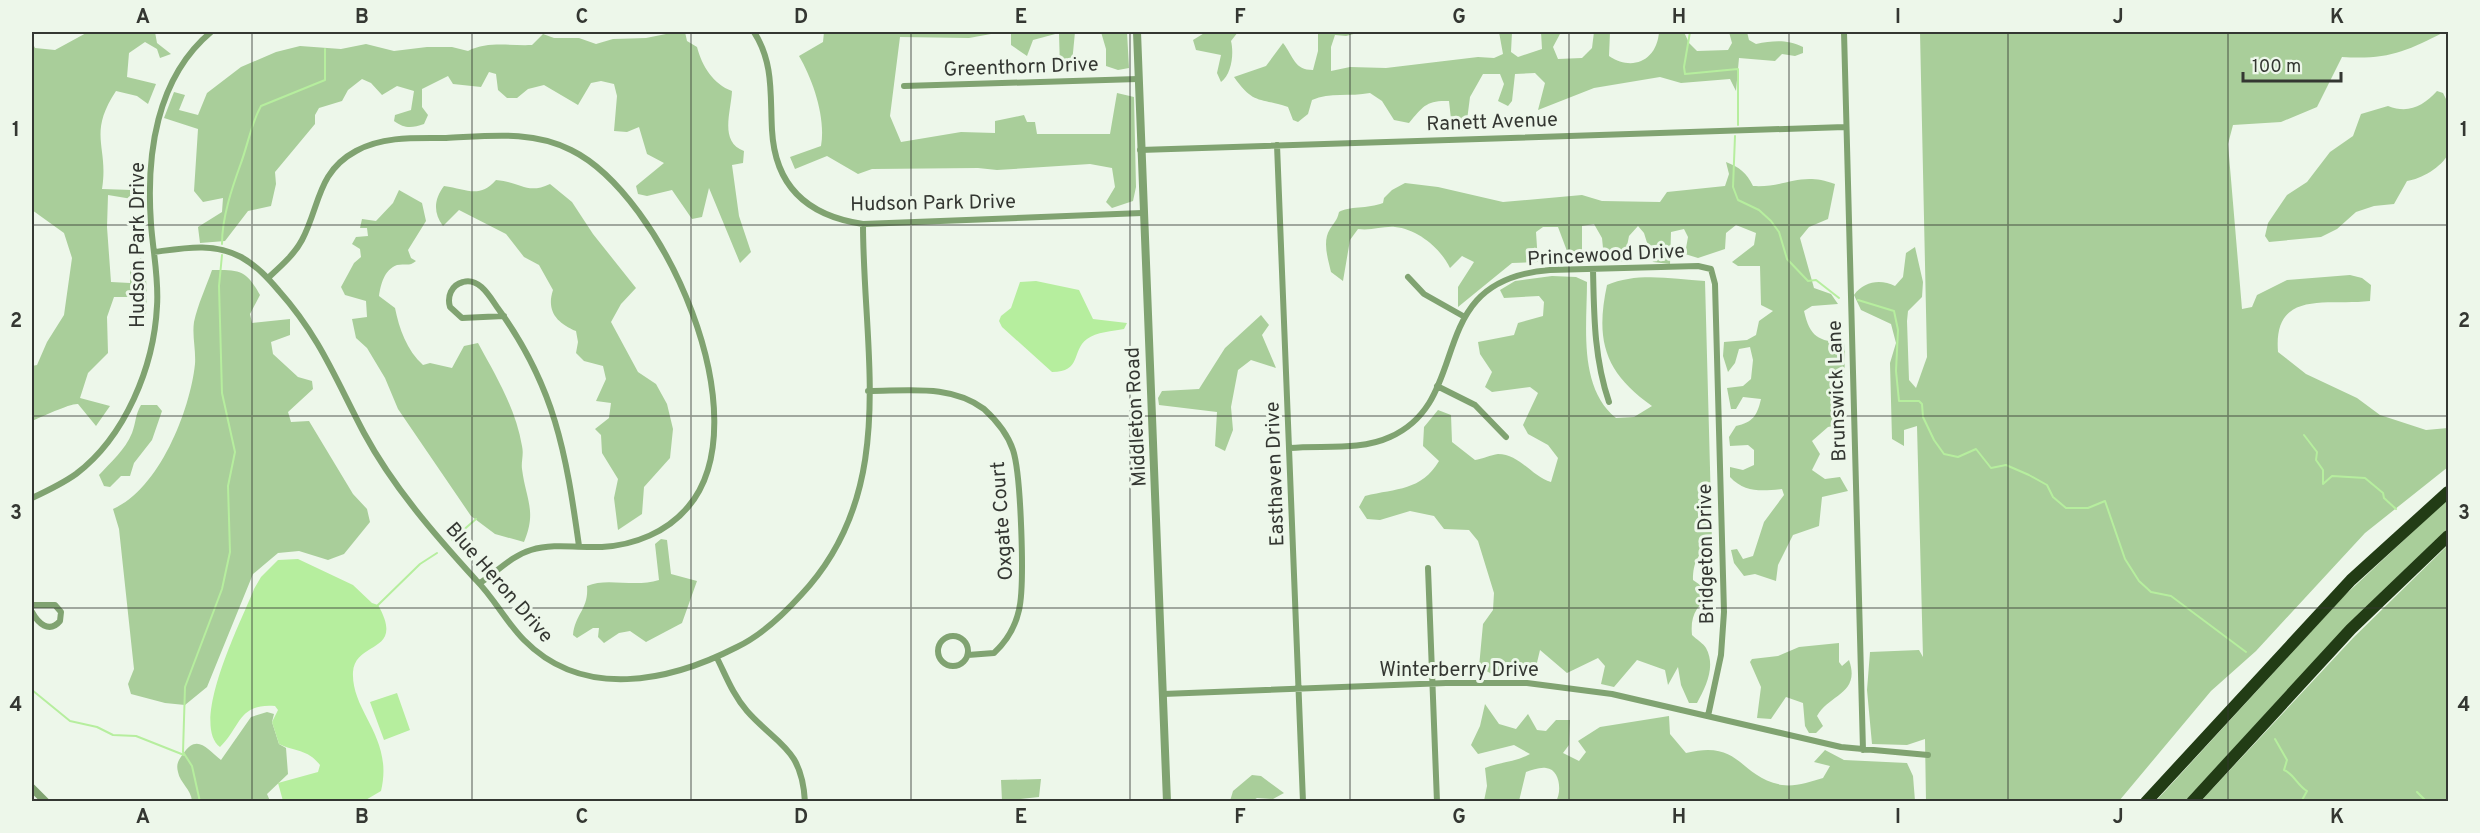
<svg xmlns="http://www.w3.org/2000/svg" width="2480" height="833" viewBox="0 0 2480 833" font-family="Overpass,sans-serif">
	<rect width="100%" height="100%" fill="#edf7ea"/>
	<path fill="#a9ce9a" d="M88,32H155L157,43L171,54L160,58L157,49L145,42L129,53L127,77L156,84L148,104L137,96L116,91C87,135 109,146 102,189L132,190L138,200L108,195L107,227L111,282L130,283V264L141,258C148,275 147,295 146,314L137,315L132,297H114L107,317L108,353L88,373L80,398L110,406L96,426L78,404C71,403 41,417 32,421V366L37,365L47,342L64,315L72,258L64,233L32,210V71L34,56L32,42L35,48L55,50Z
		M676,32H685L687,41L697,47C702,66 713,84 732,91C731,112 719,142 744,151L743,163L732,165L739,216L751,252L740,263L709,188L702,217L692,219L672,190L647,196L638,194L636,186L664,163L647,154L639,127L627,132L614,131L617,96L614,84L601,81L591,83L578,105L544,85L528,89L517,98H507L498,90L496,74L489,72L481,87L453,84L448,76L422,89V107L428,115L424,124C412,128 405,129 394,121L395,115L411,110L414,91L397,86L382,95L371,83L362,79L348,90L342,101L319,108L315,115V124L275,172L276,184L271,206L248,211L225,241L200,243L198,227L222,212L223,198L203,202L194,191L198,129L164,118L174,92L185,95L179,110L198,115L207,93L241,67L276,52L300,46L341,49L366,44L394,51L427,47H452L468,51C488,41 509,46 532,45L543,34L554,38H579L596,44L613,39L646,38Z
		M824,32H1002L969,38L900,37L890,116L901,142L961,132L995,133V121L1024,115L1027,122H1035L1037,134H1110L1117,93L1134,97L1136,187L1133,201L1112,208L1106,202L1115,187L1112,168L1090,164L997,170L978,168L872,169L858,174L827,156L795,169L790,157L821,146C826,118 813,80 799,56L823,42Z
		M1011,32H1075L1072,63L1067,70L1060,69L1059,33L1033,40L1027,56L1011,45Z
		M1101,32H1127L1129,68L1118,70L1106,66V49Z
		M1206,32H1238L1231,41C1234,53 1232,74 1221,82L1217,73L1221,55L1196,50L1193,40Z
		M1318,32H1361L1346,36L1335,35L1331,47V71L1350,67L1386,68L1478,57L1494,58L1503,54L1499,32H1512L1511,52L1518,57L1542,49L1541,32H1561L1553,47L1558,59L1582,58L1592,48L1594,32H1610L1609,56C1633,72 1657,60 1659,32H1684L1689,43L1697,51L1728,50L1732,43L1729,32H1747L1749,40L1756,44C1773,41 1786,39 1803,47V53L1795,56L1782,54L1775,61L1739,58L1736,91L1730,79L1681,83L1660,77L1594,88L1538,110L1545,83L1535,73L1515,74L1512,101L1508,106L1498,101L1504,84L1500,74H1483L1470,97L1466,128L1460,132L1451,119L1449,101C1427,100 1423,106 1409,123L1394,120L1382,101L1370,93C1350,97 1330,92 1312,100L1308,114L1298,122L1293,120L1288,107C1258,97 1254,105 1234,77L1266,66L1283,43C1294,57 1294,70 1313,70L1318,51Z
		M1920,32H2444C2406,52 2386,60 2342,57L2317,107L2281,122L2233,125L2228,144L2242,309L2252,307L2257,295L2287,280L2350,275L2362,278L2371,285L2370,301C2326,306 2273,289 2278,352L2306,374L2357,398L2380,415L2426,430L2448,428V467L2365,533L2256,651L2211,691L2119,801H1926L1925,739L1907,745L1872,744L1867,690L1870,652L1919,650L1923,657L1917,426L1904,430V446L1892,439L1890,363L1896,343L1891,324L1861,310L1854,295C1864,281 1881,279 1895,286L1903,277L1906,253L1915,247L1923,282L1922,297L1908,311L1907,321L1909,380L1916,388L1927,357Z
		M2437,91L2443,93L2448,103V154C2442,167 2421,179 2407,181L2394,204L2374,206L2356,212L2337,229L2321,237L2269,242L2265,236L2268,223L2287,195L2307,182L2330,152L2353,136L2361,114L2388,106C2409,114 2423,106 2437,91Z
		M1726,162C1739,167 1747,173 1753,186C1787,188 1799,171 1835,184L1828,219L1809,227L1800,238L1814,288L1831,294L1838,304L1812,306L1804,311C1810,337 1818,341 1844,343L1845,353L1843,424L1828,427L1812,441L1820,454L1812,470L1825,479L1840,477L1848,491L1822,497L1819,526L1793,535L1778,565L1776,581L1755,574L1744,576L1734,563L1731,550L1737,549L1743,559L1753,556L1764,522L1784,495L1782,489C1762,491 1745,493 1730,477V467L1743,470L1754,465V450L1748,445L1730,446L1729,437L1736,426C1753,422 1757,416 1761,399L1743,397L1736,409H1731L1727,388L1743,386L1751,379L1753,360L1750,347L1739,349L1735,363L1728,372L1723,356L1724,342L1747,340L1756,335L1759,321L1773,311L1761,305L1760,266H1738L1732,262L1754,245L1756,233L1736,225L1726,233L1725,249L1698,258L1685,254L1688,237L1684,229L1671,232L1670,264L1653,262L1644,233L1638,226L1629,236L1624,261L1612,262L1604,258L1602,238L1594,224L1582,226V256L1580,262L1570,259L1558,227H1543L1536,232L1538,262L1512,263L1458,307V287L1474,262L1462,256L1450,268C1441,249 1418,229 1395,227C1383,226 1371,231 1358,229L1350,240L1343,281L1331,272C1328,259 1322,241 1330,229C1334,222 1337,221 1339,212C1348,206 1368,209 1383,203L1384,198L1392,190L1405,183L1438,187L1503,202L1582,195L1602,201L1660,202L1667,192L1725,186L1729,174Z
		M496,180C520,182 527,195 550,184L572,202L593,234L636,288L621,304L611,322L638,372L656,384L667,404L673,429L670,458L644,487L642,514L618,530L614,498L618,479L602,453L601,435L595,429L609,418L611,403L596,401L606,379L603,366L584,361L576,353L578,342L576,331C557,323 546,311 553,290L539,265L524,257L506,234L459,210L443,226C433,213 434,199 444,186C467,189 479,199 496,180Z
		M399,190L422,203L426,221L408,250L411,258L416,261C409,267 405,263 397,265C384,270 381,284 379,296L395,308C399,328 407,351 423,365L430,363L452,368L464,346L478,343C496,376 516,409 522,446C524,454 521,462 522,469C526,500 537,511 524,542L495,534L471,516L398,409L385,378L367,348L356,338L352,319L367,317L366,301L345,295L341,287L354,263L361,257L360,249L352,244L356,237L368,236L367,228H360L362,219L376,221L393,203Z
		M212,270C241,270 246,270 260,295L250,314L252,323L290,319V335L271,342L273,354L298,377L312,381L313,389L288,412L291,422L309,421L353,494L367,509L370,522L344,554L328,560L299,551L278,553L253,574L207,687L185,705L165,703L131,694L128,684L134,669L119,529L113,509C159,489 190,411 195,364C196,350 192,336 194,322C198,304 206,287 212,270Z
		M1552,276L1576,277L1587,282C1587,326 1578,387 1616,418L1634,417L1652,406C1605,373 1595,341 1607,285C1637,272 1673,279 1705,281L1712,543C1698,554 1693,562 1693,580L1713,594C1697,605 1690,615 1692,635C1696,639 1704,644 1706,648C1716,666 1706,687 1697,703H1689L1681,685L1678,667L1668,685L1665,670L1637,660L1614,687L1601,684L1605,666L1598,658L1567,673L1540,650L1535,671L1492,674L1479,667L1483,624L1493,610L1494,593L1478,541L1469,530L1444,529L1434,516L1410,511L1380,520L1367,519L1359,507L1365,496C1397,488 1421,491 1439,461L1423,446L1424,427L1438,410L1451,415L1452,442L1475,460C1482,459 1491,455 1498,454C1520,454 1532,477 1551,482L1558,458L1548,445L1528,434L1523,425L1538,393L1530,387L1492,392L1485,387L1492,372L1480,354L1478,342L1514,335L1518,323L1543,316L1544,302L1539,296L1504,298L1500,290L1515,281Z
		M1261,315L1269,325L1262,335L1276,368L1251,360L1238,370L1231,407L1233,430L1225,451L1215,446L1217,412L1159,405L1158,398L1162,391L1199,389L1225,348Z
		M141,405H157L162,411L152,440L134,463L130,476H121L110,487L104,486L99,475C111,462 125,450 132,433C136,423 135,415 141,405Z
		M2448,499V528L2351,621L2185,801L2155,802L2343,597Z
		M661,539L667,540L671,574L697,581L682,623L646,642L630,631L619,633L604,643L598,637L599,628H593L577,638L573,635C575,614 589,609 587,586C607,577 634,588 659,580L655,544Z
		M2448,545V801H2201L2353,638Z
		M1839,643V662L1842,666L1849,660C1861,694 1829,694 1817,716L1823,726L1816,733H1809L1805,726L1803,703L1786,697L1771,719L1757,718L1761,687L1750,662L1752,659L1778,656L1799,647Z
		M1485,704L1499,724L1516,729L1528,714L1537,730L1546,731L1556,720H1570L1569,745L1563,753L1579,761L1586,752L1578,741L1600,727L1669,716L1670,734L1686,753C1742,739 1738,777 1782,785C1795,787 1810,782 1823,778L1830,766L1814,762L1825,750L1844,760L1907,763L1913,776L1915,801H1556C1562,792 1560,769 1546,768C1540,767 1532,770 1526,772L1519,801H1484L1487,786L1485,768C1500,762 1516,762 1530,754L1514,745L1478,754L1471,745L1480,726Z
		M267,712L274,714L272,722L279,744L286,748L288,774L267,794L270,801H192C191,789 180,783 178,772C176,764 178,761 183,754C197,733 207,749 221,760L251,717Z
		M1252,775L1261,776L1284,793L1273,799L1257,798L1252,801H1230L1233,791Z
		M1041,779L1039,797L1002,801L1001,780Z"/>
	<path fill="#b6ee9e" d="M1036,281L1079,290L1093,319L1127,323L1124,329C1113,331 1096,332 1087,339C1071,351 1082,372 1052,372L1002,327L999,321L1001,316L1011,308L1020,282Z
		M298,559L353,585L372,603L378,605C406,654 355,640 353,672C351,712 394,737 381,791L364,801H283L278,783L318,772L320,765C308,749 295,752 279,744L272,722L278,710L275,706C238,703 241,727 220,747C189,723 242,620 254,589L261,577L278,560Z
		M397,693L410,730L384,740L370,702Z"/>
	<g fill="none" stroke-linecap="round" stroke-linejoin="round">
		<path stroke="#b6ee9e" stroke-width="2" d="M1690,32L1684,67L1685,74L1738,69V125
			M1735,136L1733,187L1738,200L1759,210L1771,221L1779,232L1787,259L1808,281L1816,280L1839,298
			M222,244C222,217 232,188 241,163C248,144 251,124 261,106L325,80V49
			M1858,300L1894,311L1898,330L1896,371L1899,401H1919L1922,404L1923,417L1934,440L1944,454L1958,457L1976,449L1991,468L2006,465L2029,475L2047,485L2053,497L2066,508H2088L2105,501L2125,559L2139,581L2151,592L2171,596L2246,652
			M2304,435L2317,452L2316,460L2323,470V484L2332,476L2365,478L2383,493L2384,498L2396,509
			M452,540L476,519
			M2448,558V559
			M378,605L420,564L437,553
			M32,690L70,721L97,727L113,735L136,736L184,755
			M2275,739L2287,760L2284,770C2294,774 2297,785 2307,791L2301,802
			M2417,792L2427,802
			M200,802L192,766L183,752L185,687L222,589L230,552L228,486L235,452L222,393L219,286L222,255"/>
		<path stroke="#80a371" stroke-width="6" d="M754,32C774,63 770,95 772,130C775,187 808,216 863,224L1142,213
			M1844,32L1863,750
			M904,86L1138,79
			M1277,145L1303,802
			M1140,150L1845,127
			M154,252C184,248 213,242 241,257C257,266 268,278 279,291C320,337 336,380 364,433C393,487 435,535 476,580C494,598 506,622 524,640C583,700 669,682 737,647C762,635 782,616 801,595C900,490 863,354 863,224
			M1593,269C1594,315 1594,358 1609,402
			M1408,277L1424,294L1463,316
			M268,278C280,267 294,255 302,240C320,206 317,172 356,151C383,136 416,138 446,138C489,136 532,130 571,150C663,195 763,419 688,507C667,532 635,545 602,547C578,548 554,543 531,550C511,556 497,572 480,583
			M504,316L462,318L450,307C447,297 451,285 463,282C479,277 490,297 497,307C555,386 566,453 579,546
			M1437,386L1475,405L1506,437
			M868,391C908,391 951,384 984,409C996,420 1008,435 1013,450C1021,474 1025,585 1019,610C1015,628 1007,641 994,653L968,655
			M1290,448C1322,445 1360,451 1390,437C1476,399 1420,280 1550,270L1698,266L1711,269L1715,284L1724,612L1721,655L1708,716
			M32,498C47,491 62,484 76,474C125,437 154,367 157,306C159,279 153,252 151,224C146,155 156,78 211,32
			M1428,568L1437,802
			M32,605H55L61,612L60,621C49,634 38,623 32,612
			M938 651a15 15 0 1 1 30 0a15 15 0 1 1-30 0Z
			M717,658C726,676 733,695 747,711C777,745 802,747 805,802
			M1163,694L1446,683H1527L1612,694L1841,747L1928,755"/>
		<path stroke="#80a371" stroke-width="8" d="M1137,32L1167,802
			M32,788L46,802"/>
		<path stroke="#223c15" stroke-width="12" d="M2146,802L2351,580L2448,492
			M2192,802L2351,629L2448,536"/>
	</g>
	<path fill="none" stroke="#343732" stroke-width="1.5" stroke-opacity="0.55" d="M252,32V802M472,32V802M691,32V802M911,32V802M1130,32V802M1350,32V802M1569,32V802M1789,32V802M2008,32V802M2228,32V802M32,225H2448M32,416H2448M32,608H2448"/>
	<g text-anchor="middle" stroke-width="6" stroke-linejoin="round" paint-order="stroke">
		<g font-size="20" fill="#343732" stroke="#edf7ea">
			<text transform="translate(1021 66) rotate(-2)" y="7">Greenthorn Drive</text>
			<text transform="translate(1492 121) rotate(-2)" y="7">Ranett Avenue</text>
			<text transform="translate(933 202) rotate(-1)" y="7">Hudson Park Drive</text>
			<text transform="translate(137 245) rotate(-90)" y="7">Hudson Park Drive</text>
			<text transform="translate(1606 254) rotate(-3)" y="7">Princewood Drive</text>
			<text transform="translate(1836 391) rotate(-92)" y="7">Brunswick Lane</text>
			<text transform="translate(1135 417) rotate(-93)" y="7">Middleton Road</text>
			<text transform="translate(1274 474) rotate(-92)" y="7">Easthaven Drive</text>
			<text transform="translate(1001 521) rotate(-94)" y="7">Oxgate Court</text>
			<text transform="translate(1705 554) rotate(-91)" y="7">Bridgeton Drive</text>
			<text transform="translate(500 582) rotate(49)" y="7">Blue Heron Drive</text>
			<text x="1459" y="676">Winterberry Drive</text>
		</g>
	</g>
	<rect width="2480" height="833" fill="none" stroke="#edf7ea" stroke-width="66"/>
	<path d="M2243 72v9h98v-9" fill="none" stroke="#343732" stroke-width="3"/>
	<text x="2252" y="72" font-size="18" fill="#343732" stroke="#edf7ea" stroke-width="4.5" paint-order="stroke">100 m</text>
	<rect x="33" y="33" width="2414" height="767" fill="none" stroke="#343732" stroke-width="2"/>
	<g font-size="20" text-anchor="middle" font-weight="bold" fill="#343732">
		<text x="143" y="23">A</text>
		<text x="362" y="23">B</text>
		<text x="582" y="23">C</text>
		<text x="801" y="23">D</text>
		<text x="1021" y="23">E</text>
		<text x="1240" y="23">F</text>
		<text x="1459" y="23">G</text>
		<text x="1679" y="23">H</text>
		<text x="1898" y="23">I</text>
		<text x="2118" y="23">J</text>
		<text x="2337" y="23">K</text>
		<text x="16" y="136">1</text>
		<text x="2464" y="136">1</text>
		<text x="16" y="327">2</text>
		<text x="2464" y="327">2</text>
		<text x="16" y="519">3</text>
		<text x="2464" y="519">3</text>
		<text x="16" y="711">4</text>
		<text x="2464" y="711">4</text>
		<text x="143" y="823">A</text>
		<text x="362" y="823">B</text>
		<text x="582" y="823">C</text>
		<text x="801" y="823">D</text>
		<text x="1021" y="823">E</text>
		<text x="1240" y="823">F</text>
		<text x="1459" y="823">G</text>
		<text x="1679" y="823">H</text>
		<text x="1898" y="823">I</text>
		<text x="2118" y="823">J</text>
		<text x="2337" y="823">K</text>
	</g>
</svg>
